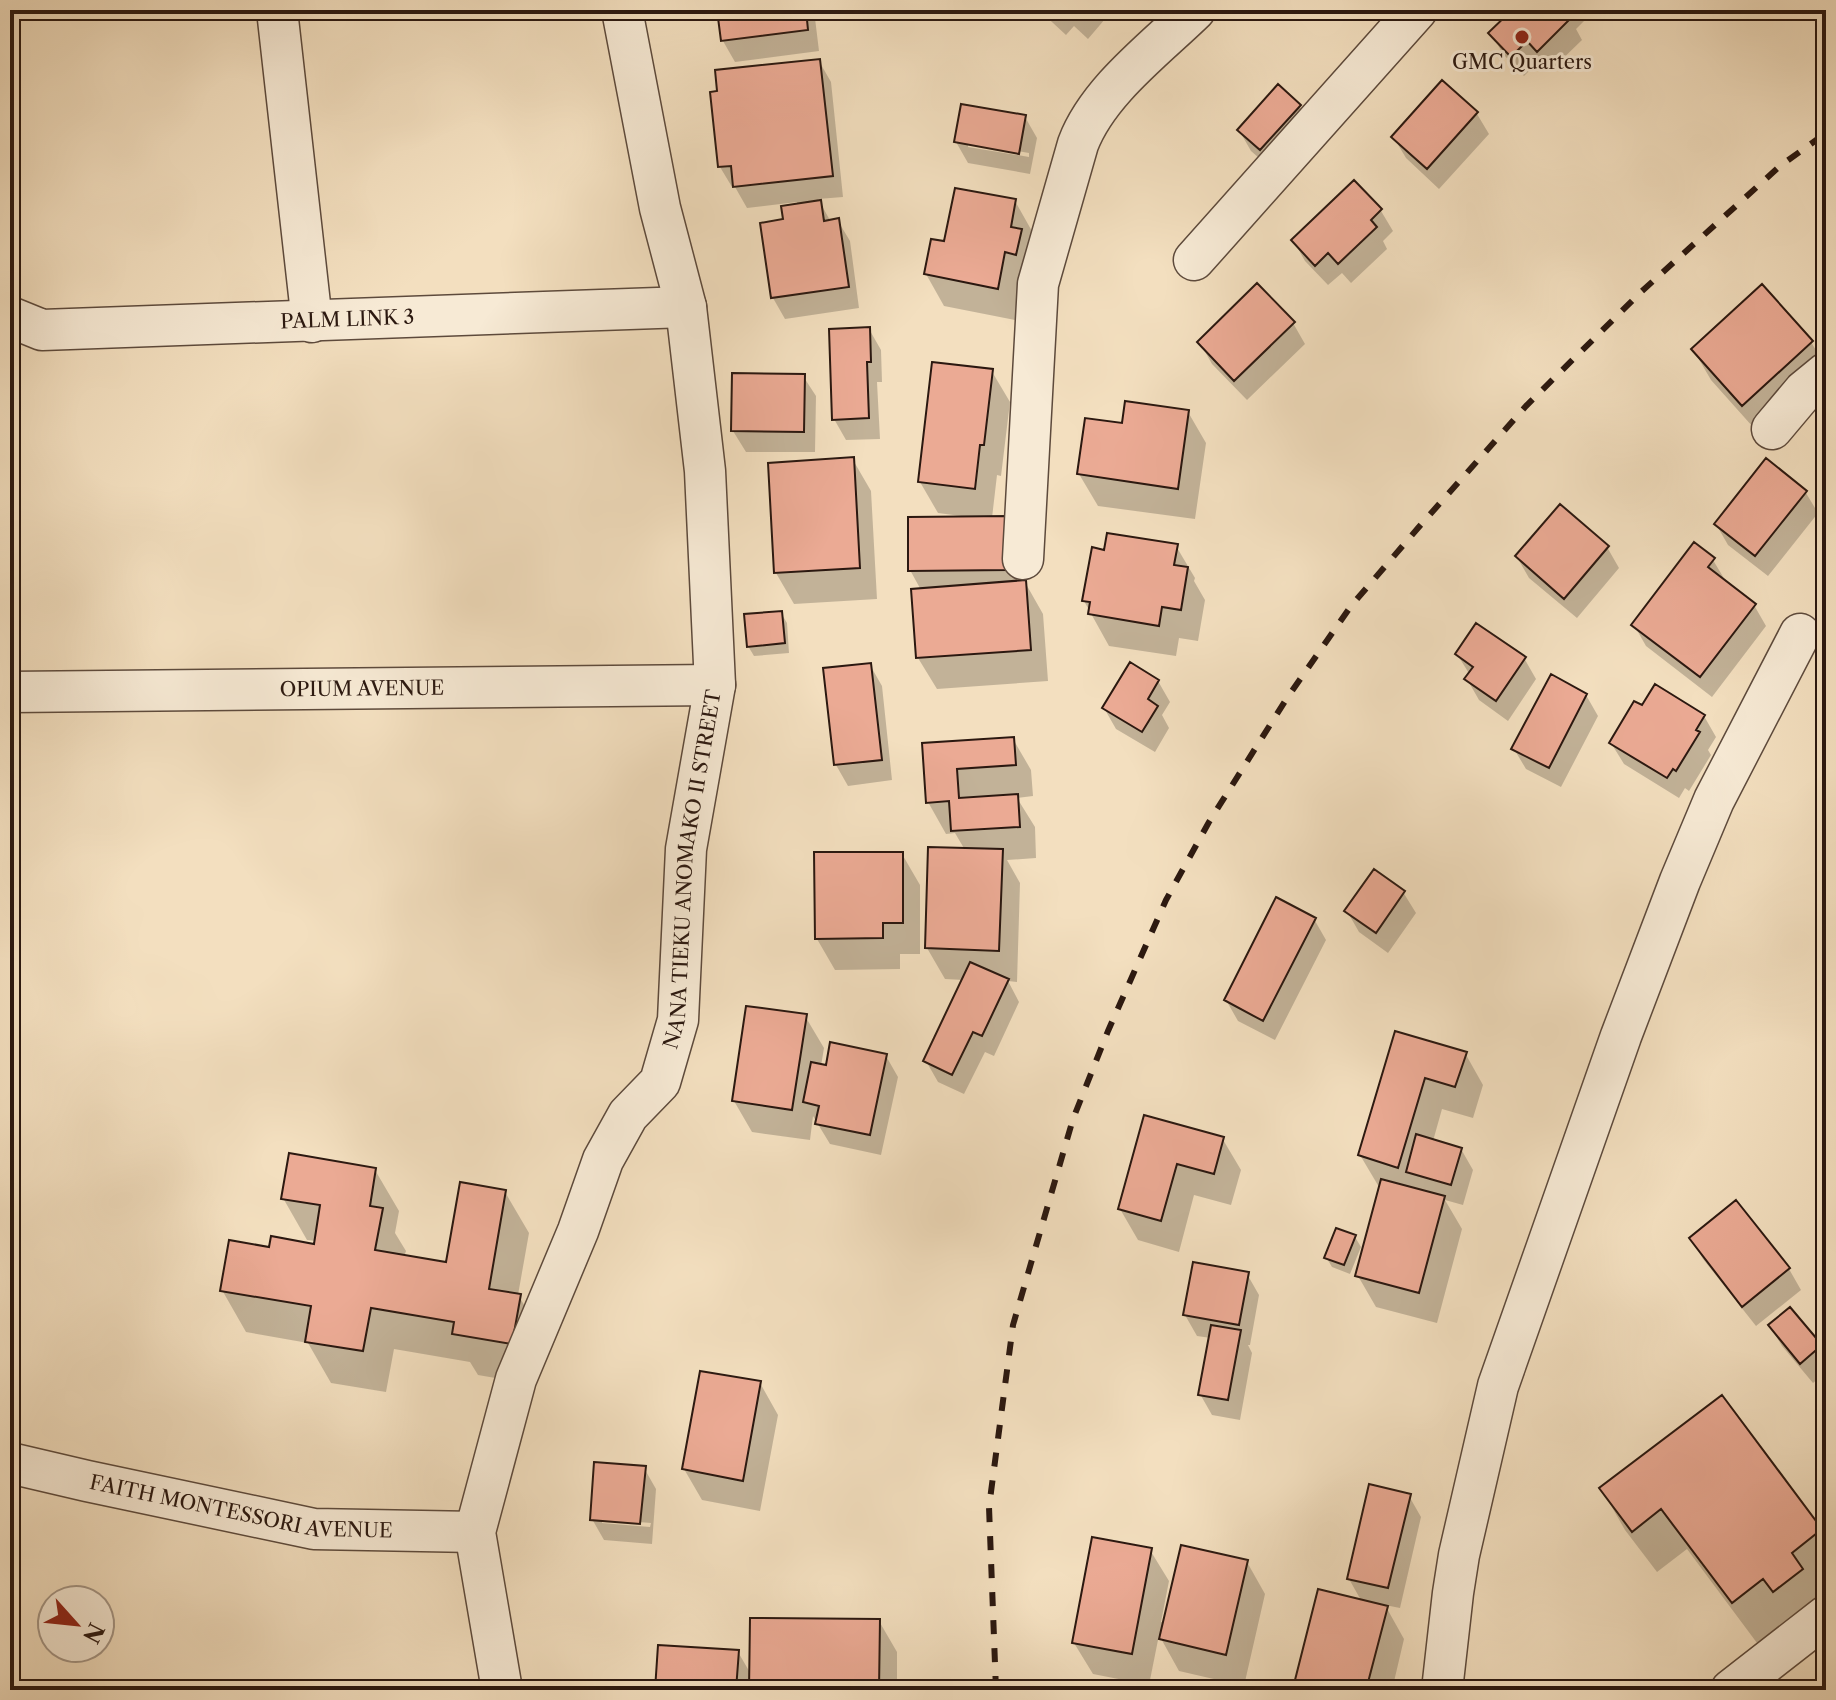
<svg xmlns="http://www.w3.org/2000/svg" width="1836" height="1700" viewBox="0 0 1836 1700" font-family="'Libre Caslon Text',serif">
	<rect width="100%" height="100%" fill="#f3dfbf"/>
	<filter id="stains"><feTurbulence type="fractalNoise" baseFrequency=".0025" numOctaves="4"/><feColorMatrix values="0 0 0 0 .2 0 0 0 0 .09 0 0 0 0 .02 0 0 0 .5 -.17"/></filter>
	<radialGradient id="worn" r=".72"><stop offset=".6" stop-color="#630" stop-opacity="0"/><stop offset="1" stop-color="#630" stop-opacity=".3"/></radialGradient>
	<path fill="#0003" fill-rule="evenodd" d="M719,10H814L819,51L735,62L723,41Z
		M1039,10H1109L1111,12L1088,39L1074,26L1066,35Z
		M1515,10H1584L1588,17L1576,29L1582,40L1550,71L1540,60L1524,76L1503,54L1491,33Z
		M819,61L831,82L843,197L818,199L831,222L838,221L850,241L859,308L785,319L773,298L762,224L786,221L797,205V202L747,208L735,187H732L720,167Z
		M1443,83L1477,114L1489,134L1439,189L1406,158L1394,138Z
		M1299,106L1311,127L1273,170L1251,151L1239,130Z
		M1025,117L1037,138L1030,174L968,163L956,142ZM968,143L1029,153V157L968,147Z
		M1354,183L1381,211L1393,231L1383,241L1387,249L1351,283L1342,273L1328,285L1305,261L1293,240Z
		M1015,201L1033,233L1015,320L944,306L926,274L946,244Z
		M1293,323L1305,344L1247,400L1212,364L1200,343Z
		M869,329L881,350L882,382H877L880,439L846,440L834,419Z
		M1811,342L1826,367L1761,436L1711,380L1693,349Z
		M991,370L1010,402L1001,476L997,475L992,518L1026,550V584L1043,614L1048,681L937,689L918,658L914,591L921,590L910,570L961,519V516L938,513L920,482Z
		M803,376L816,396L815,452H746L733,431Z
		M1188,412L1206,443L1195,519L1098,506L1079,474L1124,426Z
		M853,460L871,491L877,599L794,604L776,573Z
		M1766,461L1806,493L1818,513L1768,576L1728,545L1716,524Z
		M1176,546L1195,578L1194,581L1205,600L1198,641L1179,638L1176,656L1109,646L1084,601L1105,552Z
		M1607,547L1619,568L1577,618L1529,578L1517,557Z
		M1713,560L1725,580L1754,605L1766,626L1712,697L1646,646L1634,625Z
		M781,613L787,623L789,653L754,656L748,646Z
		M1457,654L1524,658L1536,679L1508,721L1479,700L1467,679L1470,675Z
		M870,665L882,686L892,780L848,786L836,765Z
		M1158,681L1170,702L1162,715L1169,728L1155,752L1116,729L1104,708Z
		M1586,695L1598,716L1561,787L1526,769L1514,749Z
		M1642,708L1704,716L1716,737L1708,750L1711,755L1689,791L1685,788L1679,798L1624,764L1611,743Z
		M1013,739L1031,770L1033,796L1017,798L1035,827L1036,858L1007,860L1020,883L1017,982L1008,981L1019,1002L994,1056L985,1052L964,1094L938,1082L926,1061L964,980L945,979L927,948L965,850L955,833L946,834L928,802L925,745Z
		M902,854L920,885V954H900V969L835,970L817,939Z
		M1403,892L1416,913L1388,953L1359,932L1347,911Z
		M1314,919L1326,940L1275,1040L1238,1021L1226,1000Z
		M805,1016L824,1048L821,1066L886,1056L898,1077L881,1155L830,1144L813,1116L810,1140L752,1132L734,1101Z
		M1397,1033L1465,1053L1483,1085L1473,1118L1442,1109L1433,1141L1461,1149L1473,1170L1463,1205L1445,1200L1462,1229L1437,1323L1376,1307L1358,1276L1381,1187H1379L1360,1155Z
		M1145,1117L1222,1138L1241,1170L1231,1205L1194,1195L1179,1252L1138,1240L1120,1209Z
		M375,1170L399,1211L395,1233L406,1251L404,1257L448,1265L505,1192L529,1233L518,1295L544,1337L536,1385L478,1375L470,1362L394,1349L386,1392L331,1383L308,1343L246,1332L222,1290L271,1249L315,1246L316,1241L307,1240L283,1198Z
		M1736,1202L1789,1269L1801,1290L1756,1326L1703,1259L1691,1238Z
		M1355,1237L1361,1247L1350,1274L1332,1267L1326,1257Z
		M1247,1274L1259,1295L1250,1345H1248L1252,1353L1240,1420L1212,1415L1200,1394L1211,1338L1197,1336L1185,1315Z
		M1770,1326L1821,1346L1826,1355V1372L1813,1383L1782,1346Z
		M760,1383L778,1415L760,1511L702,1500L684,1469Z
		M1722,1398L1826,1540V1586L1816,1594L1826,1611L1798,1632L1789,1619L1757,1643L1687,1549L1657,1572L1625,1530L1601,1488Z
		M644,1468L656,1489L652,1544L604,1540L592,1519ZM602,1519L651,1523L650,1527L602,1523Z
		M1409,1496L1421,1517L1400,1608L1385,1605L1404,1639L1392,1690H1303L1297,1680L1362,1602L1349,1579Z
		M1150,1550L1169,1581L1161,1622H1165L1247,1562L1265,1594L1244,1686L1179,1671L1159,1635L1149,1685L1093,1674L1074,1643Z
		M879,1621L897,1652V1690H657L738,1652L752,1676Z"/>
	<path fill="#ebaa94" stroke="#2b1810" stroke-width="2" d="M717,10H806L808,30L721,41Z
		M1065,10H1083L1075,19Z
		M1512,10H1564L1571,18L1537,52L1527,41L1511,57L1488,33Z
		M820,59L833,176L733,187L731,166L718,167L710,92L717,91L715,70Z
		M1442,80L1478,112L1427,169L1391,137Z
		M1278,84L1301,105L1260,150L1237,130Z
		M961,104L1026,115L1019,154L954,142Z
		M1354,180L1382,209L1371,220L1377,227L1338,264L1328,253L1315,266L1291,240Z
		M955,188L1016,199L1011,227L1022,229L1016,255L1005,252L998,289L924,274L931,239L944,241Z
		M821,200L824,221L839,218L849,287L771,298L760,223L783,219L781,206Z
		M1257,283L1295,322L1234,381L1197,342Z
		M1762,284L1813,341L1742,406L1691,349Z
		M870,327L871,362H867L869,418L832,420L829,329Z
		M932,362L993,369L984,445H980L975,489L918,482Z
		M732,373L805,374L804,432L731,431Z
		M1125,401L1189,410L1178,489L1077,474L1085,418L1122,423Z
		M854,457L860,568L774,573L768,463Z
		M1766,458L1807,491L1755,556L1714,524Z
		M1560,504L1609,546L1564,599L1515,556Z
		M1009,516V570L908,571V517Z
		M1107,533L1178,544L1174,565L1188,567L1181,610L1162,607L1159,626L1088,614L1090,602L1082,601L1092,547L1104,550Z
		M1694,542L1715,558L1708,567L1756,604L1700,677L1631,625Z
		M1026,580L1031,650L916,658L911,589Z
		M782,611L785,643L747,647L744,614Z
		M1476,623L1526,657L1496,701L1464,679L1473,667L1455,654Z
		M1130,662L1159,680L1148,699L1158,706L1142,732L1102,708Z
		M871,663L882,760L834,765L823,668Z
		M1551,674L1587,694L1549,768L1511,749Z
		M1655,684L1705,715L1696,730L1700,732L1676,771L1673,769L1667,778L1609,743L1634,701L1642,705Z
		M1014,737L1016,765L957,769L959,798L1018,794L1020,827L951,831L949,801L926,803L922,743Z
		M928,847L1003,849L999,951L925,948Z
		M814,852H903V923H883V938L815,939Z
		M1374,869L1405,891L1376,933L1344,911Z
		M1276,897L1316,918L1263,1021L1224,1000Z
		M970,962L1009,979L982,1036L973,1032L952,1075L923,1061Z
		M746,1006L807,1014L792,1110L732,1101Z
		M1395,1031L1467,1052L1455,1087L1425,1078L1398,1168L1358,1155Z
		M830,1042L887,1054L870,1135L815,1124L819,1106L803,1102L811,1062L826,1065Z
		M1144,1115L1224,1137L1214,1174L1177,1164L1161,1221L1118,1209Z
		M1416,1134L1462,1148L1451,1185L1406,1172Z
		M289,1153L376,1168L370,1206L383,1208L375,1250L446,1262L460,1182L506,1190L489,1289L521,1294L512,1344L452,1334L454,1322L371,1308L363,1351L305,1342L311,1306L220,1291L229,1240L269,1247L271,1236L314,1244L320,1205L281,1199Z
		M1381,1179L1445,1196L1419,1293L1355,1276Z
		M1736,1200L1790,1268L1742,1307L1689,1238Z
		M1336,1228L1356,1235L1344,1265L1324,1258Z
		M1193,1262L1249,1272L1239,1325L1183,1315Z
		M1790,1307L1822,1345L1800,1364L1768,1325Z
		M1211,1325L1241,1330L1228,1400L1198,1395Z
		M700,1371L761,1381L743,1481L682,1469Z
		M1722,1395L1822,1529L1792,1553L1803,1569L1773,1592L1763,1579L1732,1603L1661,1509L1632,1532L1599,1488Z
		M594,1462L646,1466L640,1524L590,1520Z
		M1369,1484L1411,1494L1388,1588L1347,1579Z
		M1092,1537L1152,1548L1132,1654L1072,1643Z
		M1181,1545L1248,1560L1226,1655L1159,1639Z
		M1318,1589L1388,1606L1366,1690H1335L1295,1680Z
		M750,1618L880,1619L879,1690H749Z
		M658,1645L739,1650L736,1690H655Z"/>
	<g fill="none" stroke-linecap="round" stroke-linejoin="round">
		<g stroke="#5d4a3c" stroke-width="43">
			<g id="minor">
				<path d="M277,10L312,322"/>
				<path d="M1194,260L1417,10"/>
				<path id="s1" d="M10,317L42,330L686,307"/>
				<path d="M1772,429L1804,391L1826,373"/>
				<path d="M1023,559L1038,284L1078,144C1098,91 1155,49 1195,10"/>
				<path id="s2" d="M10,692L715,685"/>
				<path id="s3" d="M10,1463L87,1481L314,1529L475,1532"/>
				<path id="s4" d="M502,1690L475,1532L516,1379L578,1231L603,1160L628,1115L660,1082L678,1020L686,849L715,685L705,471L686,307L660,208L622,10"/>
				<path d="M1442,1690L1453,1593L1459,1555L1498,1386L1621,1036L1680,881L1714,800L1800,634"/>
				<path d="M1731,1690L1826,1616"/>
			</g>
		</g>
		<use href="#minor" stroke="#f7ead5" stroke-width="40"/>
		<path stroke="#2b1810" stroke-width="6" stroke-dasharray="14 14" stroke-linecap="butt" d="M996,1690L989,1507L1013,1325L1073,1119L1108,1031L1166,900L1209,822L1287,698L1351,606L1418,528L1526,406L1641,292L1780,166L1826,133"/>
	</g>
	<circle fill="#8f2418" stroke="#f7ead5" stroke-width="3" cx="1522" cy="37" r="8"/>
	<g text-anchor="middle" stroke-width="6" stroke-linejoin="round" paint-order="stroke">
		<g font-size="20" fill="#2b1810" stroke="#f7ead5">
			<text x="1522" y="69">GMC Quarters</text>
		</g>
		<g font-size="20" fill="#2b1810" stroke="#f7ead5">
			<text dy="7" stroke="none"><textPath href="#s1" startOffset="340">PALM LINK 3</textPath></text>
			<text dy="7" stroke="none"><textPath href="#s2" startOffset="352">OPIUM AVENUE</textPath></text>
			<text dy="7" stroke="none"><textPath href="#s4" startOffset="868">NANA TIEKU ANOMAKO II STREET</textPath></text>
			<text dy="7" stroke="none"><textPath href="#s3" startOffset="236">FAITH MONTESSORI AVENUE</textPath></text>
		</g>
	</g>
	<rect width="1836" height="1700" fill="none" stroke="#f3dfbf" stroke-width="40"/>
	<rect x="12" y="12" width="1812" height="1676" fill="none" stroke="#2b1810" stroke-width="4"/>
	<rect x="20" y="20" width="1796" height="1660" fill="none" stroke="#2b1810" stroke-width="2"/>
	<g transform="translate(76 1624) rotate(117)"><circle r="38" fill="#f7ead5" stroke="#a59686" stroke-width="2"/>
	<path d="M0-6L14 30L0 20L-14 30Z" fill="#8f2418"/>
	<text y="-12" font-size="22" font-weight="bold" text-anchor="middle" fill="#2b1810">N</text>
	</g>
	<rect width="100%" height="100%" filter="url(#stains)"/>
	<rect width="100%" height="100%" fill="url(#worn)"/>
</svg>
